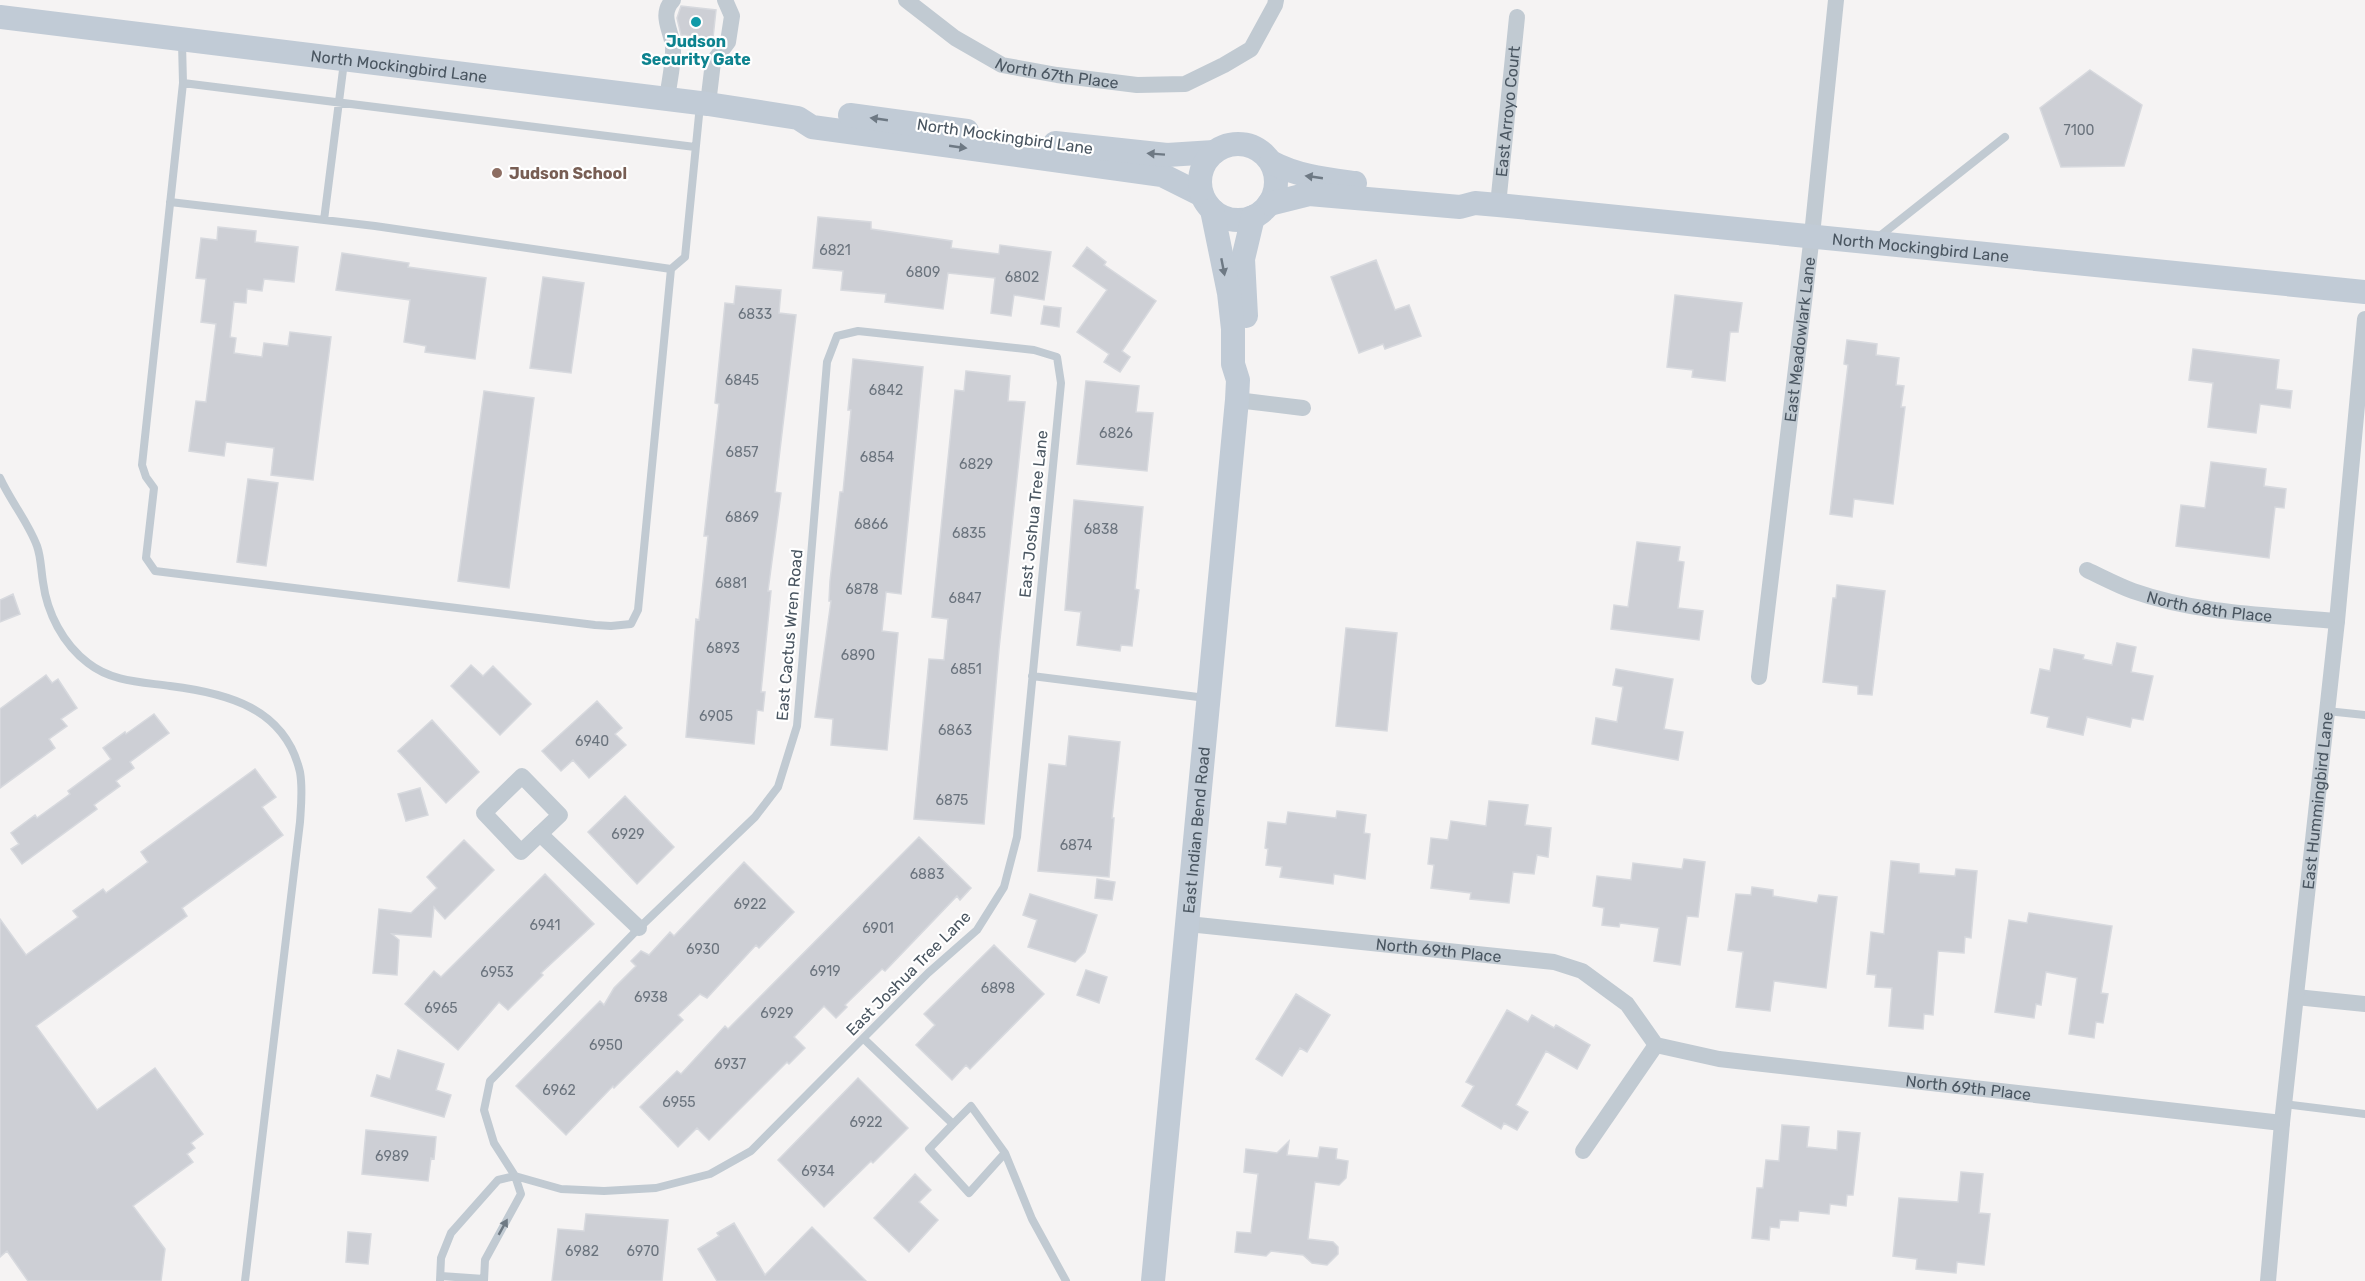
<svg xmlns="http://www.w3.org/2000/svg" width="2365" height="1281" viewBox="0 0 2365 1281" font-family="Rubik,sans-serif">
	<rect width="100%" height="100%" fill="#f5f3f3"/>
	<path fill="#cdcfd5" stroke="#d7d9de" stroke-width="1.5" d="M681,6L716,10L713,38L681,35L677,18Z
		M2090,70L2142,105L2124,166L2061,167L2040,108Z
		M818,217L871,222V229L952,241L951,248L999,254L1000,245L1051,252L1044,300L1014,295L1011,316L991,313L995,278L948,273L943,309L885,302L886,294L841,290L843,271L813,268Z
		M218,227L256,231L255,242L298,247L294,282L264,279L262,291L247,289L246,303L234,302L230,337L236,338L234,353L262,357L264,343L288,346L290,332L331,337L313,480L271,475L274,448L226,442L224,456L189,451L196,401L206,402L216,324L201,322L206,279L196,278L201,238L217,240Z
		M1087,247L1106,262L1104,265L1156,301L1122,351L1130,357L1120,372L1104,362L1109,354L1077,332L1107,290L1073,266Z
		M342,253L409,263L408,267L486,278L475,359L425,352L426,346L404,342L410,300L336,290Z
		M1376,260L1395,310L1409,305L1421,336L1385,349L1383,344L1359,353L1331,277Z
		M543,277L584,283L571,373L530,368Z
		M736,286L781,290L779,313L796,315L775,492L781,493L768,591H771L761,692H765L763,711L757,710L754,744L686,737L696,619L699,620L708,536H704L719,404L715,403L725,303L734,304Z
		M1675,295L1742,303L1738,332H1730L1725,381L1692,377L1693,370L1667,367Z
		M1044,306L1061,308L1059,327L1041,324Z
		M1847,340L1877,344L1876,355L1899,358L1896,385L1904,386L1901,407H1905L1893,504L1854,499L1852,517L1830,514L1848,365L1844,364Z
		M2193,349L2279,360L2276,389L2292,391L2290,408L2260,404L2256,433L2208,427L2213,383L2189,380Z
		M853,359L923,367L901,594L886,592L882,631L898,633L887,750L831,745L833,719L815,717L831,601H829L830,581L840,492H843L851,410H848Z
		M966,371L1010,376L1008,401L1025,402L999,649L984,824L914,819L929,659L944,660L948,619L932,617L955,390L964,391Z
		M1086,381L1139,386L1136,412L1153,413L1147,471L1077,464Z
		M484,391L534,398L509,588L458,581Z
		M2211,462L2266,469L2264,486L2286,489L2284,508L2275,507L2269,558L2176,546L2181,505L2205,508Z
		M248,479L278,483L266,566L237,562Z
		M1074,500L1143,507L1135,589L1139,590L1132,646L1121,645L1120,651L1077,645L1081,612L1065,610Z
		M1637,542L1680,547L1678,561L1684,562L1678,608L1703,611L1699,640L1611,629L1614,605L1628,607Z
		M1837,585L1885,591L1872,695L1858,694V686L1823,682L1833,598H1836Z
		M13,594L20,614L0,622V600Z
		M1346,628L1397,633L1387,731L1336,726Z
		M2117,643L2136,647L2131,672L2153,676L2143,720L2132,718L2130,727L2087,717L2083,735L2047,727L2049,717L2031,713L2040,669L2050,671L2054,649L2084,655L2083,659L2112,665Z
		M471,665L483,676L493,666L531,704L500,735L451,686Z
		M1616,669L1673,679L1664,729L1683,732L1678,760L1592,744L1596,718L1617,722L1623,687L1613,685Z
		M46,675L52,683L58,679L77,708L61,719L67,726L49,739L55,748L0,788V709Z
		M597,701L622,728L615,734L626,745L589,778L573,760L561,771L542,751Z
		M154,714L169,733L130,762L134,768L116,781L120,786L94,805L97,809L22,864L11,849L19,844L11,833L35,815L37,818L70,794L68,791L111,759L103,748L125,732L126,734Z
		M432,720L479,772L446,803L398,751Z
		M1069,736L1120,742L1112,818H1114L1109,877L1038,871L1049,764L1066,766Z
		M255,769L276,797L262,807L283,835L182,908L187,916L36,1026L97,1110L155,1068L203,1134L191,1143L195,1148L187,1154L193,1162L133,1206L165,1249L161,1281H28L7,1251L0,1257V919L26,955L78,917L73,911L103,889L106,893L148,862L141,852Z
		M420,788L428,815L406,821L398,794Z
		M625,796L674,847L637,884L588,832Z
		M1489,801L1528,805L1525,825L1551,828L1548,857L1537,855L1534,874L1513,872L1509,903L1470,899L1471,893L1431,888L1434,865L1428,864L1431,838L1448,840L1451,821L1486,826Z
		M1337,811L1366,815L1364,833L1370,834L1365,879L1334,874L1333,884L1280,877L1282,867L1266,865L1268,849L1265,848L1268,822L1286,824L1288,812L1336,818Z
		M919,837L971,888L960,900L957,896L885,971L882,969L845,1005L847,1007L836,1018L824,1006L794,1037L805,1048L789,1064L787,1062L709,1140L697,1128L678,1147L640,1107L677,1071L681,1074L725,1026L728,1029Z
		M464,840L494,870L445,919L434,907L431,937L392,934L399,940L397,975L373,973L379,909L411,913L437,888L427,877Z
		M1684,859L1705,862L1698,917L1687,916L1680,965L1654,961L1659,928L1620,923L1619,927L1602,925L1604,908L1593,906L1597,876L1631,880L1633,863L1682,869Z
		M1891,861L1919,864V873L1955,876L1956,869L1977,871L1971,938L1965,937L1964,953L1938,951L1933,1015L1924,1014L1923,1029L1889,1026L1892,988L1875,987L1876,975L1867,974L1871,932L1884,934Z
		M744,862L794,912L759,948L756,945L707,998L700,994L678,1015L683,1020L614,1088L613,1086L566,1135L516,1086L600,1001L604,1005L614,988L636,966L631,961L641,951L649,955L670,932L674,936Z
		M545,874L594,924L541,973L543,975L508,1010L499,1002L458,1050L405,1004L434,971L441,977Z
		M1097,879L1115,882L1112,900L1095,898Z
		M1752,887L1773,890V896L1817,903L1819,895L1837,897L1826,988L1774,981L1770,1011L1736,1007L1743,952L1728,950L1736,894L1751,895Z
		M1030,894L1097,915L1085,952L1075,962L1028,947L1037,920L1023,915Z
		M2029,913L2112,926L2101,993L2108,994L2103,1023L2096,1022L2094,1038L2069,1034L2077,978L2046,972L2041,1005L2036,1004L2034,1018L1995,1012L2009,920L2027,923Z
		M994,945L1044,994L970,1069L966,1065L952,1080L916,1045L935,1025L924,1014Z
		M1086,970L1107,977L1099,1003L1077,995Z
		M1296,994L1330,1015L1307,1052L1300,1048L1282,1076L1256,1059Z
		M1507,1010L1528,1022L1532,1015L1554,1028L1556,1025L1590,1045L1577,1069L1546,1051L1516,1105L1528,1112L1517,1130L1504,1123L1501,1129L1462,1106L1474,1086L1466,1082Z
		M398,1050L444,1064L436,1090L451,1095L444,1117L371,1096L377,1075L390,1079Z
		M858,1078L908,1128L873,1163L871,1161L824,1207L778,1160Z
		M1782,1125L1809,1127L1807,1147L1837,1150L1838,1131L1860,1133L1853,1195H1847L1846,1206L1830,1204L1829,1214L1799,1211L1798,1221L1780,1220L1779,1228L1770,1227L1769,1240L1752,1238L1757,1188H1763L1766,1160L1779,1161Z
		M366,1130L436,1137L434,1159L431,1158L428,1181L362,1174Z
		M1289,1141L1287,1155L1318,1158L1320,1147L1337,1149L1336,1159L1348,1161L1346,1178L1339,1185L1315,1182L1308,1239L1333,1242L1338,1247V1254L1327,1265L1312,1263L1303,1255L1271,1251L1266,1256L1235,1252L1237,1232L1251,1233L1258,1174L1244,1172L1246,1149L1277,1153Z
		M1961,1172L1983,1174L1979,1213L1990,1214L1984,1265L1957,1262L1956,1273L1916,1269L1917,1259L1893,1256L1899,1198L1958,1202Z
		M915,1174L931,1190L919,1202L938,1220L909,1252L874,1218Z
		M586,1214L668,1220L662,1281H552L558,1229L584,1231Z
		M734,1223L765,1275L812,1227L866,1281H717L698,1249L719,1236L717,1233Z
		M348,1232L371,1234L368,1264L346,1262Z"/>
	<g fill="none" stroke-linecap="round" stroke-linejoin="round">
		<path stroke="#c1cad2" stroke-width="8" d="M183,83L695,147
			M170,202L375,226L671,269L638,610L631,624L611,626L595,625L155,571L146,558L154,488L146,477L142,465L183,83L182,43
			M324,220L344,62
			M1876,239L2005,137
			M671,269L685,257L700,105
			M858,331L1034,350L1057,357L1061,383L1017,837L1004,887L977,930L928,973L751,1151L710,1174L656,1188L604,1191L561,1189L515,1176L494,1143L484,1110L490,1081L639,928L755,817L778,787L797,726L827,362L837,336Z
			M0,478C11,502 28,522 37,546C41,557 41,570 43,582C47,613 63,644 88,663C112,682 142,682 170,686C227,693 285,708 300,772C303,789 301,806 300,822L245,1281
			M1032,676L1206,698
			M2327,711L2365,715
			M864,1039L953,1124L929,1149L969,1193L1005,1153L971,1106L953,1124
			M2284,1104L2365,1114
			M1005,1153L1032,1219L1066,1281
			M441,1276L484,1279
			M440,1281L441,1258L451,1233L498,1180L515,1176L521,1194L485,1260L484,1281"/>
		<g stroke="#c1cad2" stroke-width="16">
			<path id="s1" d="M906,0L955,38L1002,65L1057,75L1137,85L1185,84L1224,65L1251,49L1275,5L1276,0"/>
			<path d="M667,99C669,82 674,63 673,46C671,30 659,14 673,0"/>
			<path d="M708,104L713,62L728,42L732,16L725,0"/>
			<path id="s2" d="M1498,205L1517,17"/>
			<path d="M1237,400L1303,408"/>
			<path id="s3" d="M2087,570C2102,577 2117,585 2133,591C2198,614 2269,615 2337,621"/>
			<path id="s4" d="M1759,677L1812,235L1836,0"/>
			<path d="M522,776L560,815L521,852L484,813Z"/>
			<path d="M540,834L639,928"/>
			<path id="s5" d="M1188,924L1554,962L1582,971L1627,1004L1656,1045L1719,1059L2282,1123"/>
			<path d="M2296,997L2365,1004"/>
			<path d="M1583,1151L1656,1045"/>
			<path id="s6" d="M2268,1281L2282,1123L2337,621L2365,319"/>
		</g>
		<g stroke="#c1cbd6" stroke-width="24">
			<path id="s7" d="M0,17L708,104L798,118L812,127L1162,175L1202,195"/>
			<path d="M850,115L967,131"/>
			<path d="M1055,143L1167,155L1214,152"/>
			<circle cx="1238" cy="182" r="38"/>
			<path d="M1271,162C1297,176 1325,179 1355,183"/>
			<path id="s8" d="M1269,204L1309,194L1460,207L1475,203L1498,205L2365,292"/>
			<path d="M1246,316L1243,259L1253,217"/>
			<path id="s9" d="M1153,1281L1237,400L1238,380L1233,364V329L1229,293L1212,210"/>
		</g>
	</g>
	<defs><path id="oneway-solid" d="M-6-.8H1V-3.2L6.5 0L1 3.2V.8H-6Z" transform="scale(1.5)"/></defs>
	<g fill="#6e7984">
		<use href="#oneway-solid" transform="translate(879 119) rotate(-172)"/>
		<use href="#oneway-solid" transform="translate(958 147) rotate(8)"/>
		<use href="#oneway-solid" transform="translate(1156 154) rotate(-176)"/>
		<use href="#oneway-solid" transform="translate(1314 177) rotate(-172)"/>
		<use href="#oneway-solid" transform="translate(1223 267) rotate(79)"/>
	</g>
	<use fill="#6e7983" href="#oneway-solid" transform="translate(503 1227) rotate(-61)"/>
	<circle fill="#0f9aa8" stroke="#fff" stroke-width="2" cx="696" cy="22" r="6"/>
	<circle fill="#8d6e63" stroke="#fff" stroke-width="2" cx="497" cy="173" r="6"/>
	<g text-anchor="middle" stroke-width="4.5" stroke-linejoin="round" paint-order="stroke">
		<g font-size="14" fill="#6b747e">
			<text x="2079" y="135">7100</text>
			<text x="835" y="255">6821</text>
			<text x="923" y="277">6809</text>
			<text x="1022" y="282">6802</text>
			<text x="755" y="319">6833</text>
			<text x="742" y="385">6845</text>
			<text x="886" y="395">6842</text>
			<text x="1116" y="438">6826</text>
			<text x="742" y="457">6857</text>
			<text x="877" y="462">6854</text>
			<text x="976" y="469">6829</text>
			<text x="742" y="522">6869</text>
			<text x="871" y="529">6866</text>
			<text x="1101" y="534">6838</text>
			<text x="969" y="538">6835</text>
			<text x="731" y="588">6881</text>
			<text x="862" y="594">6878</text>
			<text x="965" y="603">6847</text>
			<text x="723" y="653">6893</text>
			<text x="858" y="660">6890</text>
			<text x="966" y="674">6851</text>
			<text x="716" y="721">6905</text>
			<text x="955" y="735">6863</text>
			<text x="592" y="746">6940</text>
			<text x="952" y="805">6875</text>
			<text x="628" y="839">6929</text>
			<text x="1076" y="850">6874</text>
			<text x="927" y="879">6883</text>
			<text x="750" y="909">6922</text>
			<text x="545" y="930">6941</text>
			<text x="878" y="933">6901</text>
			<text x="703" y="954">6930</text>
			<text x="825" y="976">6919</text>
			<text x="497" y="977">6953</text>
			<text x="998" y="993">6898</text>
			<text x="651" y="1002">6938</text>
			<text x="441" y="1013">6965</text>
			<text x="777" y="1018">6929</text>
			<text x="606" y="1050">6950</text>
			<text x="730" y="1069">6937</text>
			<text x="559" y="1095">6962</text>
			<text x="679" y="1107">6955</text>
			<text x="866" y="1127">6922</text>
			<text x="392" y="1161">6989</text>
			<text x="818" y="1176">6934</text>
			<text x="582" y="1256">6982</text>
			<text x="643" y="1256">6970</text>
		</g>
		<g font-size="16" font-weight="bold" fill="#0d838f" stroke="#fff">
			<text x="696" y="47">Judson<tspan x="696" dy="18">Security Gate</tspan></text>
		</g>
		<g font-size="16" fill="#4a5661" stroke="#fff">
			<text dy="6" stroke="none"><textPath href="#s7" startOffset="402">North Mockingbird Lane</textPath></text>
			<text dy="6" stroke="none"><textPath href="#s1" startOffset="172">North 67th Place</textPath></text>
			<text dy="6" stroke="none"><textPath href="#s2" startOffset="94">East Arroyo Court</textPath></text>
			<text transform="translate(1005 136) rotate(8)" y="6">North Mockingbird Lane</text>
			<text dy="6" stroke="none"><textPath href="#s8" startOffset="656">North Mockingbird Lane</textPath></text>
			<text dy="6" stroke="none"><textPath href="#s4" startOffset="340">East Meadowlark Lane</textPath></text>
			<text transform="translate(1033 514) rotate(-84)" y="6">East Joshua Tree Lane</text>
			<text dy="6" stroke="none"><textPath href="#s3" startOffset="129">North 68th Place</textPath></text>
			<text transform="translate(789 635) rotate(-85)" y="6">East Cactus Wren Road</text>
			<text dy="6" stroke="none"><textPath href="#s6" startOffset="483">East Hummingbird Lane</textPath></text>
			<text dy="6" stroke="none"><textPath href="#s9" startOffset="453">East Indian Bend Road</textPath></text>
			<text dy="6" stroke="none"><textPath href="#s5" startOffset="252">North 69th Place</textPath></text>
			<text transform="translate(908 973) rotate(-45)" y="6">East Joshua Tree Lane</text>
			<text dy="6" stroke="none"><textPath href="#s5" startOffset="819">North 69th Place</textPath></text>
		</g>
		<g font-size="16" font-weight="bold" fill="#785e54" stroke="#fff" text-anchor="start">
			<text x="509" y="179">Judson School</text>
		</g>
	</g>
</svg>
